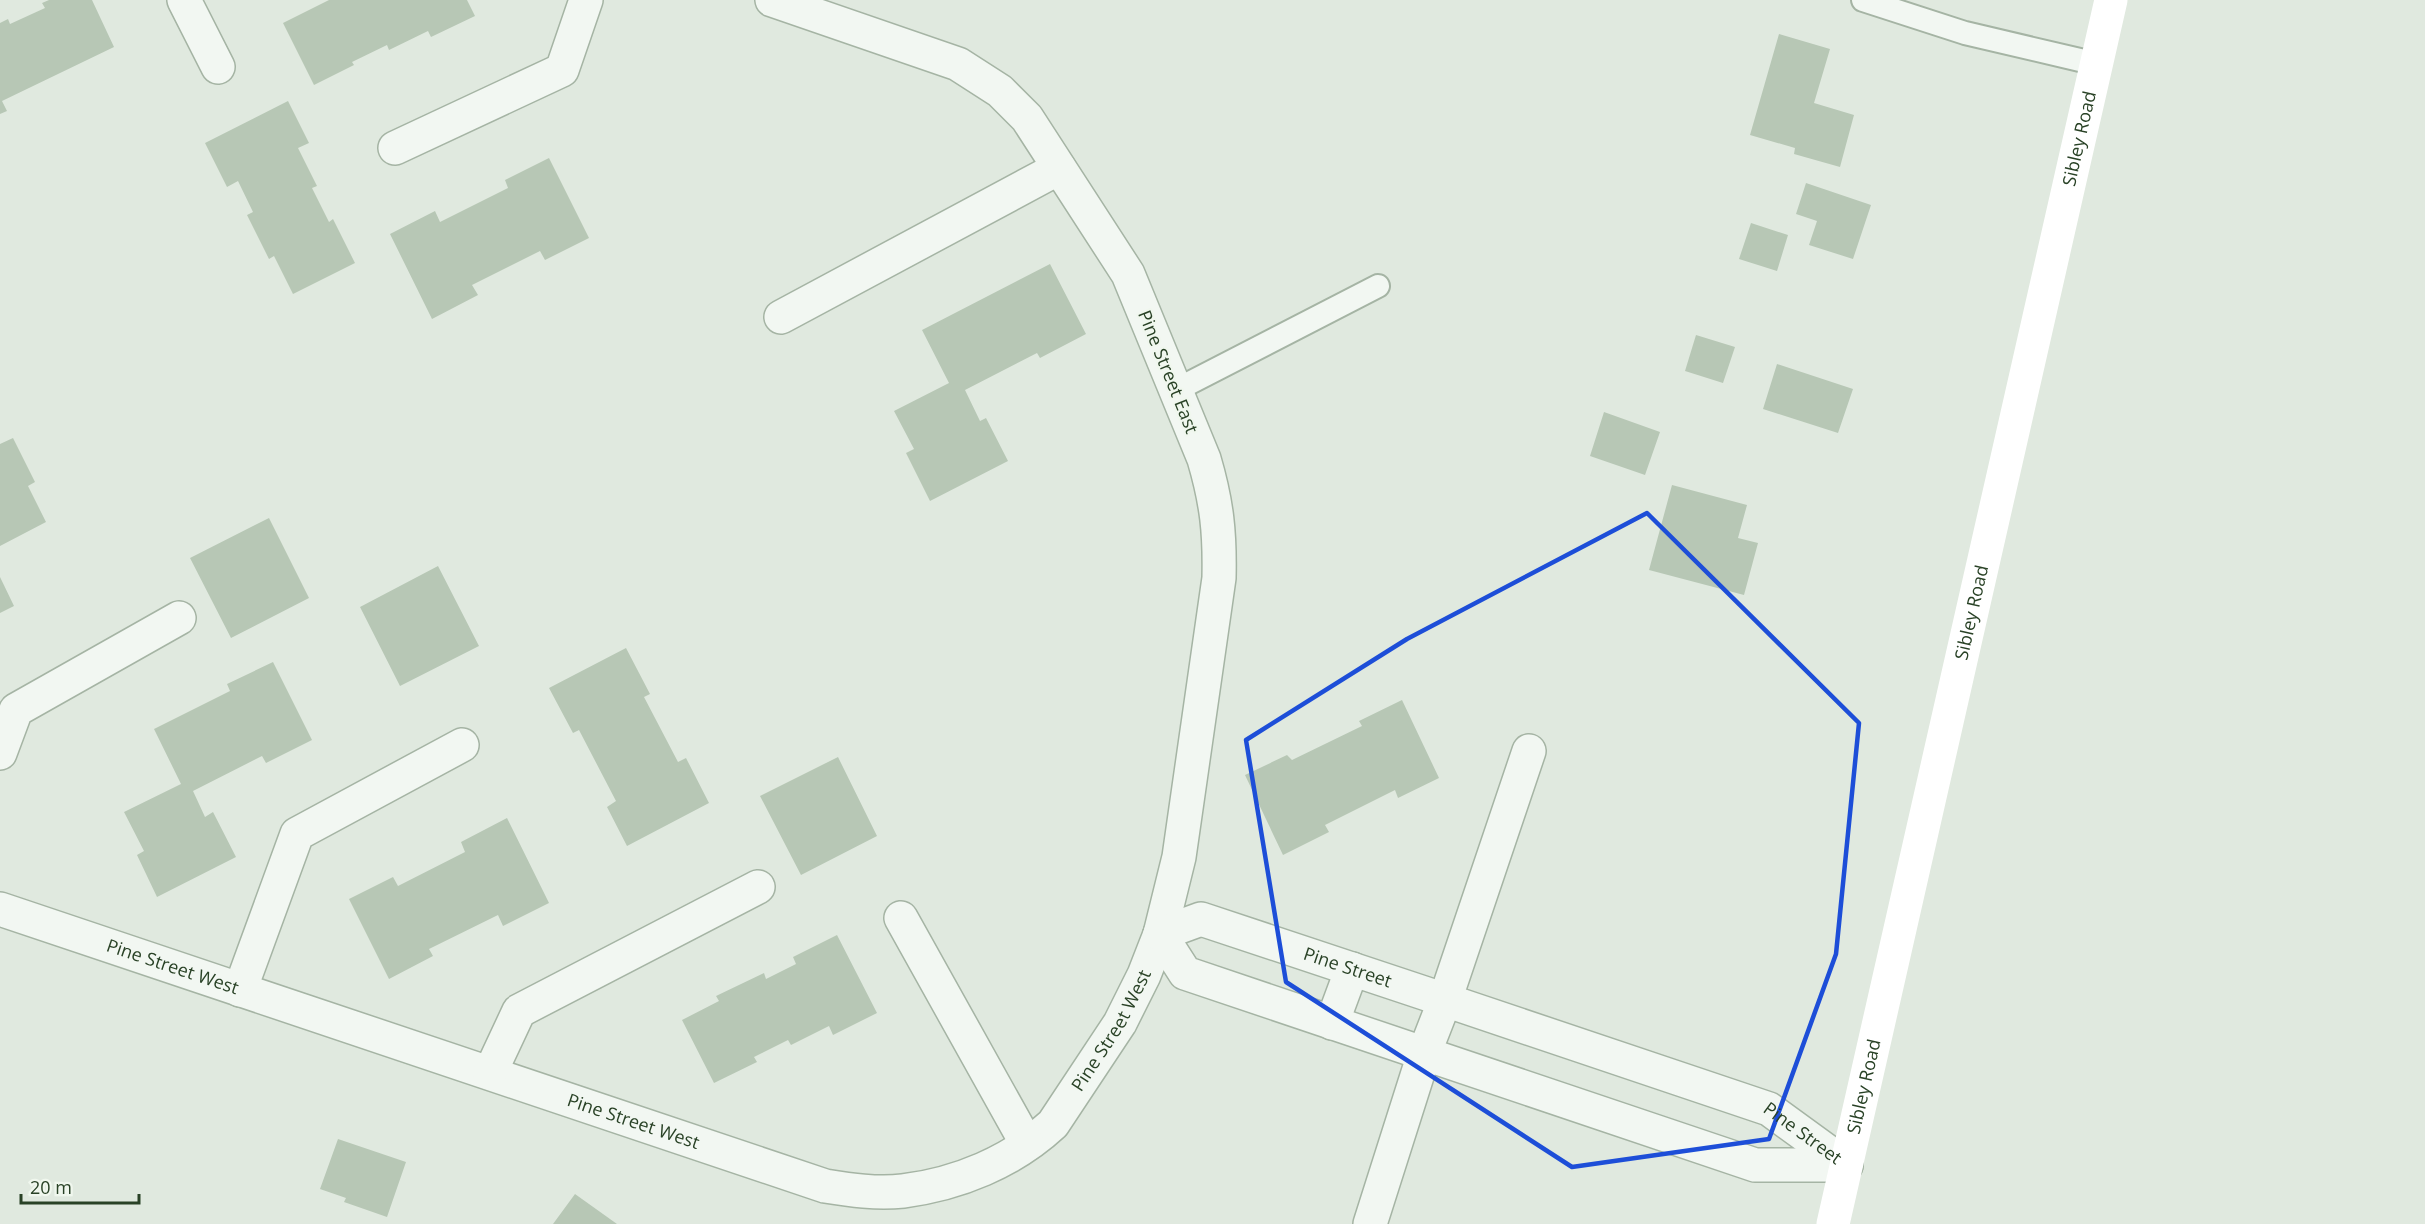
<svg xmlns="http://www.w3.org/2000/svg" width="2425" height="1224" viewBox="0 0 2425 1224" font-family="'Open Sans',sans-serif">
	<rect width="100%" height="100%" fill="#e0e9df"/>
	<path fill="#b7c7b5" d="M49,0H92L114,47L2,101L7,111L0,114V23L8,19L10,24L45,8L42,3Z
		M329,0H467L475,16L431,37L428,31L389,50L387,45L352,62L354,65L314,85L283,23Z
		M1779,34L1830,49L1814,103L1854,115L1840,167L1794,154L1795,148L1750,135Z
		M288,101L309,143L298,148L317,186L312,188L329,222L333,219L355,263L293,294L274,256L269,259L247,215L253,212L238,181L227,187L205,143Z
		M549,158L589,238L545,260L540,251L472,285L478,295L432,319L390,234L435,211L440,222L508,188L505,180Z
		M1806,183L1871,205L1853,259L1809,245L1817,221L1796,214Z
		M1751,223L1788,235L1777,271L1739,259Z
		M1050,264L1086,334L1040,358L1037,353L965,390L980,421L986,418L1008,461L930,501L906,453L914,449L894,411L949,383L922,330Z
		M1696,335L1735,347L1723,383L1685,371Z
		M1777,364L1853,389L1838,433L1763,409Z
		M1604,412L1660,432L1645,475L1590,456Z
		M13,438L35,482L28,486L46,522L0,546V444Z
		M1672,485L1747,505L1738,538L1758,543L1744,595L1649,570Z
		M269,518L309,598L231,638L190,558Z
		M438,566L479,646L400,686L360,607Z
		M0,577L14,606L0,613Z
		M626,648L650,694L644,697L678,762L686,758L709,803L627,846L607,807L616,801L579,730L573,733L549,688Z
		M273,662L312,740L266,763L262,756L193,791L205,817L213,812L236,857L157,897L137,855L144,851L124,812L181,784L154,729L230,691L227,684Z
		M1402,700L1439,778L1398,798L1395,790L1325,825L1329,832L1283,855L1245,775L1287,755L1292,760L1362,726L1359,721Z
		M838,757L877,836L801,875L760,796Z
		M507,818L549,903L503,926L498,915L429,949L433,956L389,979L349,899L393,877L398,886L465,852L461,842Z
		M837,935L877,1013L833,1035L829,1026L791,1045L788,1040L754,1057L757,1062L714,1083L682,1020L719,1001L716,996L764,973L766,979L796,964L793,957Z
		M338,1139L406,1162L387,1217L344,1202L346,1198L320,1189Z
		M575,1194L617,1224H553Z"/>
	<g fill="none" stroke-linecap="round" stroke-linejoin="round">
		<g stroke="#a5b4a4" stroke-width="26">
			<path id="service" d="M1863,0L1965,33L2097,64
				M1176,390L1378,286"/>
		</g>
		<g stroke="#a5b4a4" stroke-width="36">
			<g id="minor">
				<path d="M184,0L218,67"/>
				<path d="M395,148L562,70L586,0"/>
				<path d="M781,317L1059,168"/>
				<path d="M0,753L16,710L179,618"/>
				<path id="s1" d="M0,909L825,1186C850,1190 877,1194 903,1191C958,1184 1012,1162 1053,1124L1120,1023L1144,975L1160,934L1179,857L1219,578C1220,533 1217,503 1204,459L1128,274L1027,118L1000,91L958,64L772,0"/>
				<path d="M901,918L1027,1144"/>
				<path d="M1160,934L1185,973L1755,1165H1846"/>
				<path id="s2" d="M1160,934L1201,919L1445,1000L1769,1109L1846,1165"/>
				<path d="M240,990L297,834L462,745"/>
				<path d="M1332,1023L1352,969"/>
				<path d="M490,1073L519,1011L758,887"/>
				<path d="M1370,1224L1424,1054L1445,1000L1529,751"/>
			</g>
		</g>
		<use href="#service" stroke="#f2f7f2" stroke-width="22"/>
		<use href="#minor" stroke="#f2f7f2" stroke-width="33"/>
		<path stroke="#fff" stroke-width="33" id="s3" d="M1833,1224L2111,0"/>
	</g>
	<path fill="none" stroke="#1d4ed8" stroke-width="4.5" stroke-linejoin="round" d="M1647,513L1859,723L1836,954L1769,1139L1572,1167L1286,982L1246,740L1407,639Z"/>
	<g text-anchor="middle" stroke-width="4.5" stroke-linejoin="round" paint-order="stroke">
		<g font-size="18" fill="#294226" stroke="#f0f7ee">
			<text dy="6" stroke="none"><textPath href="#s3" startOffset="1113">Sibley Road</textPath></text>
			<text transform="translate(1168 372) rotate(68)" y="6">Pine Street East</text>
			<text dy="6" stroke="none"><textPath href="#s3" startOffset="627">Sibley Road</textPath></text>
			<text dy="6" stroke="none"><textPath href="#s1" startOffset="182">Pine Street West</textPath></text>
			<text dy="6" stroke="none"><textPath href="#s2" startOffset="198">Pine Street</textPath></text>
			<text dy="6" stroke="none"><textPath href="#s1" startOffset="1226">Pine Street West</textPath></text>
			<text dy="6" stroke="none"><textPath href="#s3" startOffset="141">Sibley Road</textPath></text>
			<text dy="6" stroke="none"><textPath href="#s1" startOffset="668">Pine Street West</textPath></text>
			<text dy="6" stroke="none"><textPath href="#s2" startOffset="684">Pine Street</textPath></text>
		</g>
	</g>
	<path d="M21 1194v9h118v-9" fill="none" stroke="#294226" stroke-width="3"/>
	<text x="30" y="1194" font-size="18" fill="#294226" stroke="#f0f7ee" stroke-width="4.5" paint-order="stroke">20 m</text>
</svg>
